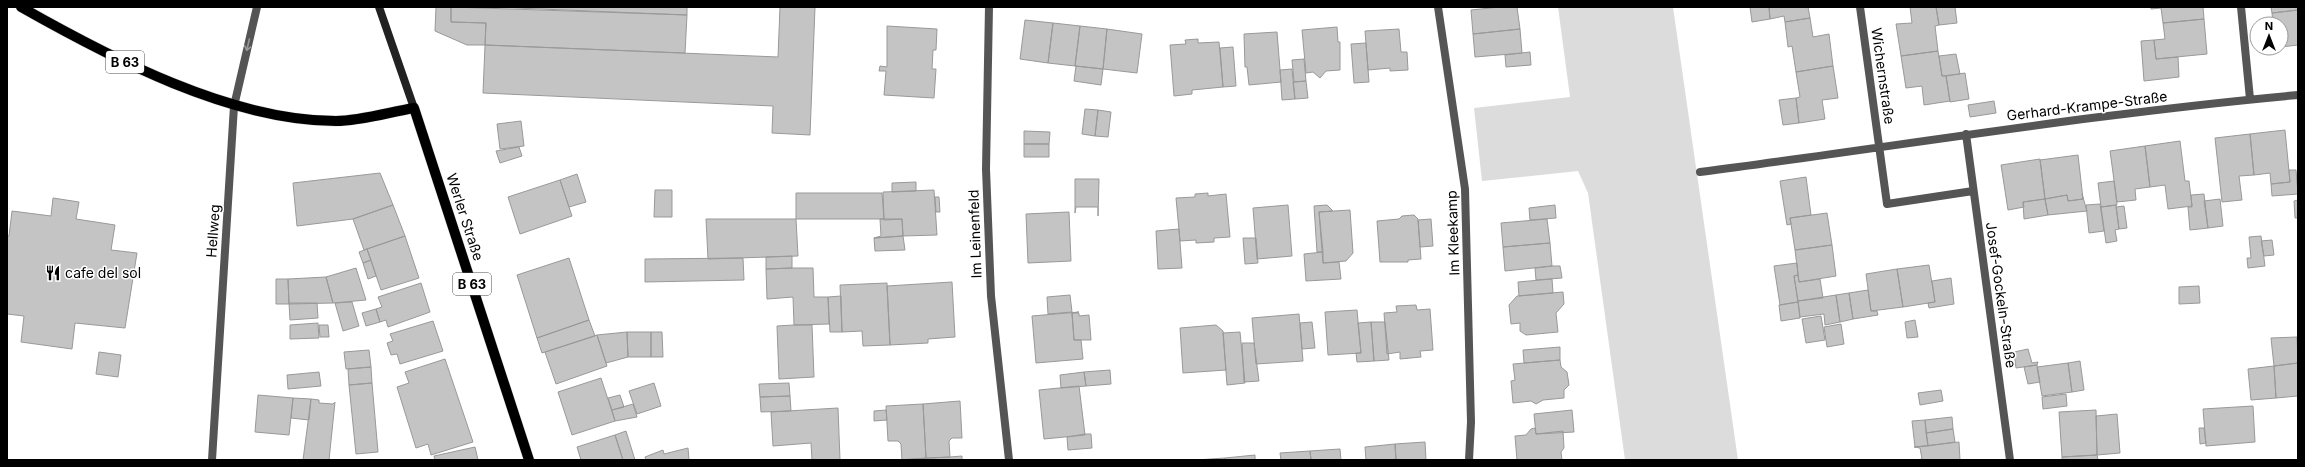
<svg xmlns="http://www.w3.org/2000/svg" width="2305" height="467" viewBox="0 0 2305 467" font-family="Inter,sans-serif">
	<rect width="100%" height="100%" fill="#fff"/>
	<path fill="#dcdcdc" d="M1558,7H1673L1738,460H1625L1588,193L1578,171L1482,181L1474,108L1570,97Z"/>
	<path fill="#c4c4c4" stroke="#999" d="M436,7H451V22L486,23L485,45H467L435,31Z
		M451,7L687,15L685,53L485,45L486,23L451,22Z
		M491,7H687V15Z
		M780,7H815L810,135L772,133L773,106L483,93L485,45L778,57Z
		M1500,7H1517L1520,29L1473,34L1471,10Z
		M1750,7H1769L1770,19L1752,22Z
		M1769,7H1808L1810,18L1785,22L1784,16L1770,19Z
		M1910,7H1936L1939,25L1935,26L1938,51L1901,56L1896,24L1912,23Z
		M1936,7H1955L1957,23L1939,25Z
		M2151,7H2203L2204,19L2163,23L2161,8L2151,9Z
		M2271,7H2298V10L2272,13Z
		M2298,10V45L2281,47V24H2273L2272,13Z
		M1810,18L1813,37L1829,34L1833,66L1796,72L1792,46L1788,47L1785,22Z
		M2204,19L2207,54L2156,59L2154,40L2165,39L2163,23Z
		M1025,20L1053,23L1048,63L1020,59Z
		M1053,23L1080,26L1075,66L1048,63Z
		M887,26L937,29L936,50H933L932,69H936L934,98L884,95L886,71H879L880,66L887,67Z
		M1080,26L1107,29L1103,69L1075,66Z
		M1337,27L1338,42H1340V70L1326,71L1320,78L1313,72L1306,73L1302,30Z
		M1107,29L1142,34L1137,73L1103,69Z
		M1399,29L1401,52H1407L1408,70L1390,71V68L1368,70L1365,31Z
		M1520,29L1522,53L1475,57L1473,34Z
		M1277,32L1281,82L1249,85L1247,67H1245L1244,34Z
		M1198,39V43L1219,42L1223,87L1192,90V94L1174,96L1170,45L1186,44L1185,40Z
		M2154,40L2156,59L2178,57L2179,77L2144,81L2141,41Z
		M1366,43L1369,82L1354,83L1351,44Z
		M1233,47L1236,86L1223,87L1220,48Z
		M1938,51L1942,76H1946L1950,101L1924,105L1922,86L1906,88L1901,56Z
		M1530,52L1531,65L1506,67L1505,55Z
		M1956,54L1960,74L1942,76L1939,56Z
		M1304,59L1306,81L1294,82L1292,60Z
		M1076,66L1103,69L1101,85L1074,81Z
		M1833,66L1838,98L1822,100L1825,119L1799,123L1796,98L1800,97L1796,72Z
		M1292,69L1295,99L1282,100L1280,70Z
		M1965,73L1969,99L1950,102L1946,76Z
		M1306,81L1308,98L1295,99L1293,82Z
		M1796,98L1799,123L1783,125L1779,100Z
		M1994,101L1996,113L1970,117L1968,105Z
		M1085,109L1098,110L1095,136L1082,134Z
		M1098,110L1111,112L1108,137L1095,136Z
		M521,121L524,146L500,149L497,124Z
		M2285,130L2290,182L2271,184L2270,173L2254,175L2250,134Z
		M1024,131L1050,132L1049,144H1024Z
		M2250,134L2254,175L2239,176L2242,200L2222,202L2215,138Z
		M2180,141L2185,181H2189L2192,206L2168,209L2165,185L2150,187L2145,146Z
		M1024,144H1049V157H1024Z
		M2145,146L2150,187L2135,189L2136,200L2117,202L2110,151Z
		M519,147L522,156L500,163L496,151Z
		M2078,155L2083,199L2068,201L2067,195L2045,199L2040,160Z
		M2040,159L2045,199L2023,202L2024,207L2008,210L2001,165Z
		M2289,170H2296L2298,194L2272,196L2271,184L2290,182Z
		M380,173L393,205L353,219L297,226L293,183Z
		M577,174L586,202L569,207L560,180Z
		M1806,177L1811,215L1790,218L1791,224L1787,225L1780,181Z
		M1075,179H1099L1098,216V207H1076L1075,213Z
		M560,180L572,216L520,234L508,197Z
		M2114,181L2117,205L2101,207L2098,183Z
		M916,182V191L892,192V183Z
		M655,190H672V217H654Z
		M934,190L937,235L903,236L902,219L884,220L883,192Z
		M796,193H882L884,219H796Z
		M1208,193V196L1226,194L1230,237L1214,238V242L1196,243V240L1180,241L1176,198L1195,197V194Z
		M2082,194L2087,211L2048,215L2045,199L2067,195L2068,201L2083,199Z
		M2204,194L2208,228L2190,230L2188,207H2192L2191,195Z
		M935,197H939L940,212H936Z
		M53,198L79,202L76,219L115,225L111,250L137,253L125,328L75,323L72,349L21,342L24,316L7,314V236H9L12,211L51,216Z
		M2045,199L2048,215L2024,219L2023,202Z
		M2220,199L2223,226L2208,228L2204,201Z
		M2298,200V218H2295L2294,201Z
		M2100,204L2104,231L2089,233L2086,205Z
		M393,205L405,236L364,250L353,219Z
		M1288,205L1292,256L1257,259L1253,208Z
		M1327,205L1333,211L1319,212L1323,252H1317L1314,206Z
		M1555,205L1556,218L1530,220L1529,208Z
		M2116,205L2119,229L2115,230L2117,241L2106,243L2101,207Z
		M2124,206L2127,228L2119,229L2116,207Z
		M1350,210L1353,253L1346,261L1323,263L1319,212Z
		M1069,212L1071,261L1028,263L1026,214Z
		M1827,213L1832,245L1795,250L1790,218Z
		M1414,215L1418,219L1421,259L1408,260V262H1380L1377,221L1399,219L1402,216Z
		M706,219H796L798,256L708,259Z
		M880,219H902L903,236L874,238L881,236Z
		M1431,219L1433,246L1420,247L1418,220Z
		M1547,219L1550,243L1503,247L1501,223Z
		M1179,229L1182,268L1158,269L1156,231Z
		M405,236L419,278L381,290L367,249Z
		M903,236L905,250L875,251L874,238Z
		M2261,236L2265,266L2248,268L2247,258H2251L2249,237Z
		M1243,238H1256L1258,263L1245,264Z
		M2272,240L2274,255L2264,256L2261,241Z
		M1550,243L1552,266L1505,271L1503,247Z
		M1832,245L1836,276L1799,282L1795,250Z
		M367,249L371,260L363,263L359,252Z
		M1323,252V263L1339,262L1341,279L1306,281L1304,254Z
		M792,256V268L766,269V257Z
		M569,258L589,320L537,338L517,275Z
		M743,258L744,280L645,282V259Z
		M371,260L376,276L368,279L363,263Z
		M1797,263L1798,275L1794,276L1798,302L1780,305L1774,266Z
		M1929,265L1935,302L1903,307L1897,269Z
		M1552,266H1560L1562,278L1536,280L1535,268Z
		M356,268L366,300L333,303L326,277Z
		M792,268H813L814,297H828L829,324L794,325L793,297L767,299L766,269Z
		M1897,269L1903,307L1871,311L1866,274Z
		M1798,275L1799,282L1820,279L1823,298L1798,301L1794,276Z
		M326,277L333,303L289,304L288,279Z
		M1951,278L1954,304L1929,308L1928,303L1935,302L1932,281Z
		M276,279H288L289,304H276Z
		M1552,279L1553,293L1519,296L1518,282Z
		M952,282L955,337L928,339V343L890,345L887,286Z
		M421,283L430,312L388,327L386,320L380,322L376,309L382,307L378,297Z
		M887,283L890,345L863,346L862,331L842,332L840,285Z
		M2199,286L2200,303L2179,304V287Z
		M1868,290L1871,311H1877L1878,315L1853,319L1849,293Z
		M1563,292L1564,304L1556,313L1558,332L1526,335L1520,331V323L1511,324L1509,305L1517,296Z
		M1849,293L1853,319L1840,322L1836,295Z
		M1070,295L1072,312L1048,314L1047,297Z
		M1836,295L1840,322L1825,325L1824,314L1800,317L1798,301Z
		M841,296L842,332H830L828,297Z
		M352,302L359,326L343,331L335,303Z
		M1798,302L1800,318L1781,321L1779,305Z
		M289,303H317L318,318L290,320Z
		M1416,305L1417,310L1430,309L1433,350L1420,351L1421,357L1400,359V352L1387,354L1384,313L1397,312L1396,306Z
		M376,309L380,322L366,326L362,313Z
		M1357,310L1361,353L1328,355L1325,312Z
		M1079,312L1072,313L1074,340H1081L1083,359L1036,363L1032,316Z
		M1072,313H1079V316L1089,315L1091,340H1074Z
		M1299,314L1303,361L1256,364L1252,318Z
		M1821,316L1825,340L1806,343L1802,319Z
		M589,320L595,336L542,353L537,338Z
		M1915,320L1918,337L1907,338L1905,322Z
		M433,321L443,351L400,364L397,354L391,355L387,343L393,341L390,334Z
		M1312,322L1315,348L1302,349L1300,323Z
		M1371,322H1385L1389,360L1374,361Z
		M1371,322L1374,361L1357,362L1356,353H1361L1358,323Z
		M318,323L319,338L290,339V325Z
		M1841,324L1844,344L1827,347L1824,327Z
		M319,325H328L329,337H320Z
		M794,325H812L814,377L779,379L777,326Z
		M1216,325L1223,331L1226,370L1183,373L1180,328Z
		M627,332H651V357H628Z
		M627,332L628,357L606,363L597,335Z
		M651,332H662L663,357H651Z
		M1240,332L1245,383L1227,385L1223,333Z
		M597,335L607,366L556,384L545,352Z
		M2297,337L2298,363L2274,366L2271,338Z
		M1242,343H1254L1259,381L1244,382Z
		M1560,347V360L1524,363L1523,350Z
		M2028,349L2032,363L2038,362L2037,365L2016,368L2014,352Z
		M369,350L371,367L346,369L344,352Z
		M99,352L121,355L118,377L96,374Z
		M445,359L473,442L431,455L428,444L416,448L397,387L409,383L405,372Z
		M1560,360L1561,367L1567,372L1569,385L1564,390V398L1543,400L1536,404L1531,401L1513,403L1511,381L1515,380L1513,364Z
		M2080,361L2084,390L2072,392L2068,363Z
		M2068,363L2072,392L2042,396L2037,367Z
		M2298,363V396L2276,398L2274,366Z
		M2037,365L2040,382L2028,384L2024,367Z
		M2274,366L2276,398L2251,400L2248,369Z
		M371,367L372,383L349,385L348,369Z
		M1110,370L1111,384L1086,386L1084,372Z
		M319,372L321,386L288,389L287,375Z
		M1084,372L1086,386L1061,388L1060,375Z
		M601,378L615,421L572,435L558,392Z
		M372,383L378,452L356,454L349,385Z
		M654,383L661,406L637,414L629,391Z
		M789,383L790,396L760,397L759,384Z
		M1079,386L1085,435L1044,439L1039,390Z
		M1941,390L1943,401L1920,405L1918,393Z
		M2066,394L2067,406L2043,409L2042,397Z
		M258,395L293,398L289,435L255,432Z
		M620,395L624,407L612,410L608,398Z
		M790,396L791,411L761,412L760,397Z
		M293,398L311,399L309,420L291,418Z
		M311,399L319,400V403L333,404L335,402L329,460H303Z
		M960,401L962,438H952L949,441L950,457L926,458L923,404Z
		M633,404L637,417L615,421L612,410Z
		M923,404L926,458L902,460L901,444L898,441H888L886,406Z
		M2253,406L2255,442L2206,446L2203,409Z
		M838,408L840,460H812L811,443L773,446L771,412Z
		M886,410L887,420L874,421V411Z
		M1572,410L1574,432L1536,434L1534,414Z
		M2096,410L2097,455L2062,457L2059,412Z
		M2117,414L2120,453L2097,455L2096,416Z
		M1952,417L1953,429L1926,433L1925,420Z
		M1925,420L1928,446L1915,447L1912,421Z
		M1535,428L1536,434L1563,431L1564,448L1561,452L1562,460H1517L1515,436L1526,435L1531,429Z
		M2199,428H2204L2206,443L2200,444Z
		M1953,429L1955,442L1928,446L1926,433Z
		M626,431L635,460H623L615,435Z
		M1085,434H1091L1092,448L1068,450L1067,437Z
		M615,435L623,460H581L577,447Z
		M1425,442L1426,460H1396L1395,444Z
		M1959,442L1960,460H1916L1922,459L1920,448L1914,447Z
		M1395,444L1396,460H1366L1365,447Z
		M475,447L478,460H435L434,456Z
		M688,448L689,460H646L645,457L663,450L664,454Z
		M1340,449L1341,460H1311L1310,451Z
		M1310,451L1311,460H1281L1280,453Z
		M1255,455V460H1225V458Z
		M2097,455L2098,460H2062V457Z
		M962,456V460H895L950,457Z
		M1225,458V460H1196Z"/>
	<g fill="none" stroke-linecap="round" stroke-linejoin="round">
		<g stroke="#dbdbdb" stroke-width="11">
			<path id="primary" d="M21,7C111,58 231,121 336,121C360,121 390,112 414,108L529,460"/>
		</g>
		<path stroke="#555" stroke-width="8" d="M989,7L986,169L991,296L1009,460
			M1438,7L1465,189L1471,422L1469,460
			M1860,7L1887,204L1973,191
			M2241,7L2250,99
			M1966,134L2010,460
			M1700,172C1900,146 2098,113 2298,95"/>
		<path stroke="#555" stroke-width="8" d="M212,460L234,106L257,7"/>
		<path stroke="#222" stroke-width="8" d="M379,7L414,108"/>
		<use href="#primary" stroke="#000" stroke-width="10"/>
	</g>
	<defs><path id="oneway-shaft" d="M-6 0H5M1.5-3L5.5 0L1.5 3" fill="none" stroke-width="1.6" stroke-linecap="round" stroke-linejoin="round"/></defs>
	<use stroke="#999" href="#oneway-shaft" transform="translate(248 45) rotate(103)"/>
	<defs>
		<g id="restaurant-bare" transform="scale(1.2)"><path d="M-5-6h1v4h1v-4h1v4h1v-4h1v5L-1.5 .5V6h-2V.5L-5-1ZM5-6V6H3V1.5H1.5Q1.5-4 5-6Z" fill="#000" stroke="#fff" stroke-width="2.5" paint-order="stroke"/></g>
	</defs>
	<g fill-rule="evenodd">
		<use href="#restaurant-bare" x="53" y="273"/>
	</g>
	<g text-anchor="middle" stroke-width="3" stroke-linejoin="round" paint-order="stroke">
		<g fill="#fff" stroke="#4c4c4c" stroke-width="1">
			<rect x="106" y="51" width="38" height="22" rx="3"/>
			<rect x="453" y="273" width="38" height="22" rx="3"/>
		</g>
		<g font-size="13" font-weight="bold" fill="#000">
			<text x="125" y="67">B 63</text>
			<text x="472" y="289">B 63</text>
		</g>
		<g font-size="14" fill="#000" stroke="#fff">
			<text transform="translate(1883 76) rotate(82)" y="5">Wichernstraße</text>
			<text transform="translate(2087 106) rotate(-7)" y="5">Gerhard-Krampe-Straße</text>
			<text transform="translate(465 217) rotate(72)" y="5">Werler Straße</text>
			<text transform="translate(213 231) rotate(-86)" y="5">Hellweg</text>
			<text transform="translate(1453 233) rotate(-92)" y="5">Im Kleekamp</text>
			<text transform="translate(975 234) rotate(-92)" y="5">Im Leinenfeld</text>
			<text transform="translate(2001 295) rotate(82)" y="5">Josef-Gockeln-Straße</text>
		</g>
		<g font-size="14" fill="#000" stroke="#fff" text-anchor="start">
			<text x="65" y="278">cafe del sol</text>
		</g>
	</g>
	<rect width="2305" height="467" fill="none" stroke="#000000" stroke-width="16"/>
	<g transform="translate(2269 36)"><circle r="19" fill="#ffffff" stroke="#999999"/>
	<path d="M0-3L7 15L0 10L-7 15Z" fill="#000000"/>
	<text y="-6" font-size="11" font-weight="bold" text-anchor="middle" fill="#000000">N</text>
	</g>
</svg>
